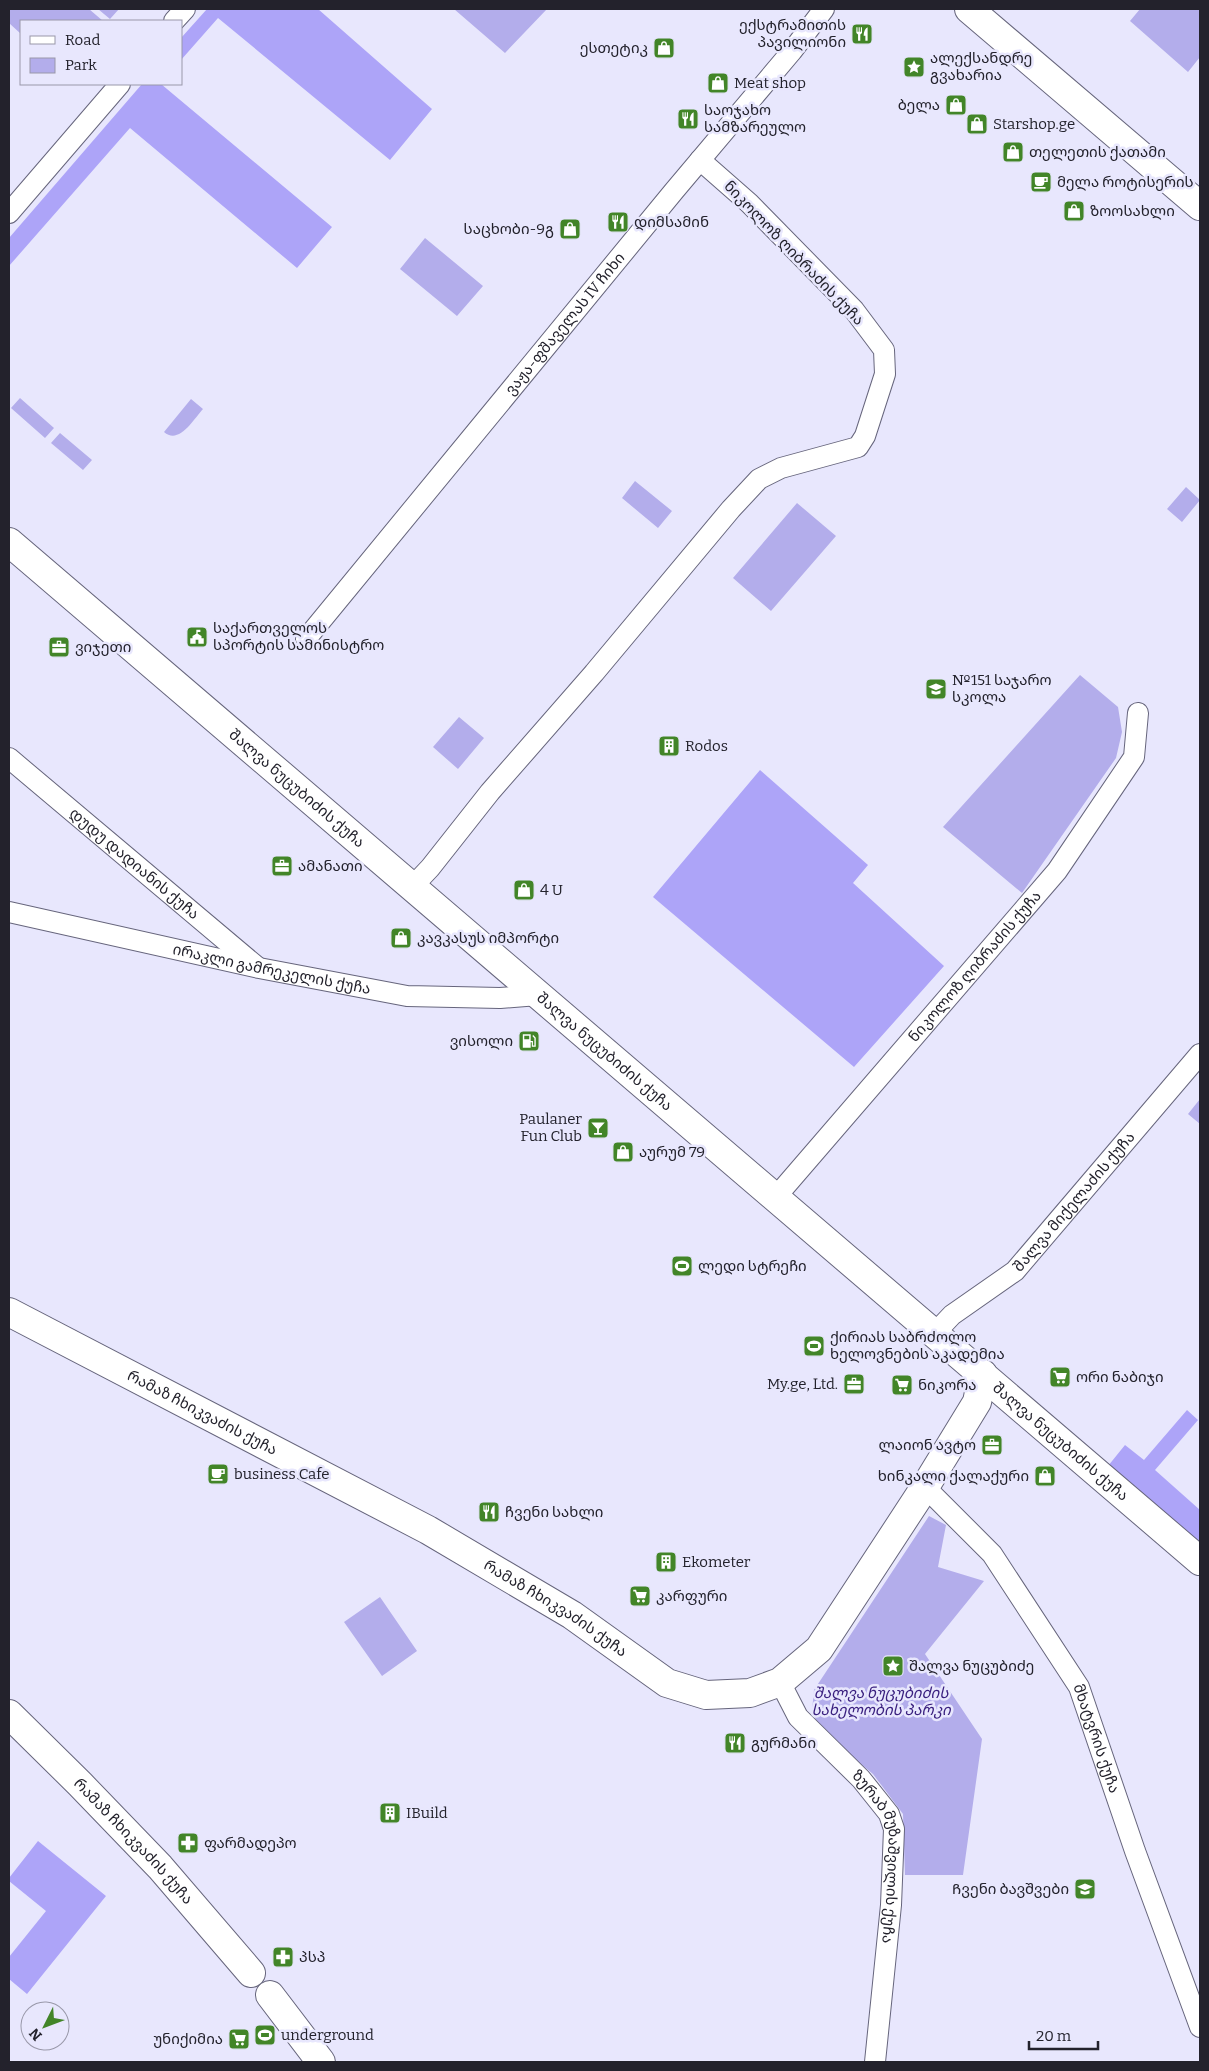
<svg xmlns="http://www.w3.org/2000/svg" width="1209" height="2071" viewBox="0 0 1209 2071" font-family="Bitter,'Noto Sans Georgian',serif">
	<rect width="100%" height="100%" fill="#e8e7fd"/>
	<path fill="#b3adeb" d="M9,9H89L103,21H21V34L9,23Z
		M98,9H119L110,19Z
		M454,9H547L505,53Z
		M1140,9H1200V57L1188,72L1130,21Z
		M425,238L483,286L457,316L400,269Z
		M20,398L54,428L45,438L11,408Z
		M191,399L203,409C193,420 179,445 164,432Z
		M60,433L92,460L83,470L51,443Z
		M635,481L672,511L658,528L622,498Z
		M1186,487L1200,500L1182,522L1167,509Z
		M797,503L836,536L771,611L733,578Z
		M1080,675L1118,707L1122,732L1116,758L1022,893L943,827Z
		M459,717L484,738L458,769L433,747Z
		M1200,1099V1124L1188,1114Z
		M929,1516L946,1525L938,1567L984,1581L925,1654L982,1739L963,1875H905L903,1814L873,1774L821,1731L812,1711L814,1690Z
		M380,1597L417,1651L382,1676L344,1622Z"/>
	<path fill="#ada4f8" d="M207,9H318L432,109L390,160L218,18L181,60V38Z
		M142,84H161L332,227L297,268L130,128L9,266V238Z
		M760,770L868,865L853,883L944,966L854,1067L653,897Z
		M1187,1410L1198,1420L1155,1470L1200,1510V1547L1108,1466L1125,1445L1144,1460Z
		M38,1841L106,1896L27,1994L9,1979V1957L46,1911L9,1881V1878Z"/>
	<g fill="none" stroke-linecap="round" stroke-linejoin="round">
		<g stroke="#66657c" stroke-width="22">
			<g id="street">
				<path d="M174,21L185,9"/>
				<path d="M9,213L120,84"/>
				<path id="s1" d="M306,639L674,191L792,51L824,9"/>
				<path id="s2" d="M9,758L256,966"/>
				<path d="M412,887L430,868L490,792L594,673L731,509L759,479L781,468L858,447L865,436L885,374L884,350L854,310L749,203L700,160"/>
				<path id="s3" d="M9,912L259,968L407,996L500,998L538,995"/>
				<path id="s4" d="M775,1198L1057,871L1134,757L1138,713"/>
				<path id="s5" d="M934,1334L952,1315L1015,1271L1200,1054"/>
				<path id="s6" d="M925,1487L992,1554L1079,1687L1135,1851L1200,2027"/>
				<path id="s7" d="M780,1682L798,1717L861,1779L889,1814L894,1829L891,1905L875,2062"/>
			</g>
		</g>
		<g stroke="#66657c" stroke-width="30">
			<g id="secondary">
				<path id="s8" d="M9,542L1200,1561"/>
				<path id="s9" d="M9,1312L428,1530L572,1615L667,1683L706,1695L750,1693L780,1682L819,1649L925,1487L977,1402L983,1374"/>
				<path id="s10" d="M9,1714L80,1784L160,1867L251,1973"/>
				<path d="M270,1995L321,2062"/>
			</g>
		</g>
		<g stroke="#66657c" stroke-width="30">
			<path id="primary" d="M969,9L1200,206"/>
		</g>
		<use href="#street" stroke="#fff" stroke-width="20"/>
		<use href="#secondary" stroke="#fff" stroke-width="28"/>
		<use href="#primary" stroke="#fff" stroke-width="28"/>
	</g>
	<defs>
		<g id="restaurant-square" transform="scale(1.125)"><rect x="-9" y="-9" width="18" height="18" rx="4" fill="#428528" stroke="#e8e7fd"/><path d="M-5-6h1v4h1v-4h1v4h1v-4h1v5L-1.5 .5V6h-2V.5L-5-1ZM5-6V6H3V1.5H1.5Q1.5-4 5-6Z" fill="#fff"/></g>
		<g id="shop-square" transform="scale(1.125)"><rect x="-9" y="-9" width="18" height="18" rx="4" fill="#428528" stroke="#e8e7fd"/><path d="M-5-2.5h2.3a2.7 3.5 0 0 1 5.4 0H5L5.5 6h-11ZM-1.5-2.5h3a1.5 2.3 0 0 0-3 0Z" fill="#fff"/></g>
		<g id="sight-square" transform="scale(1.125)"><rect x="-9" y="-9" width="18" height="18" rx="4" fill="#428528" stroke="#e8e7fd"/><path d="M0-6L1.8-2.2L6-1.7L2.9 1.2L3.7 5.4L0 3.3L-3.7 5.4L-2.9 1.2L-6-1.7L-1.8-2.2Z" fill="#fff"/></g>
		<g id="cafe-square" transform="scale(1.125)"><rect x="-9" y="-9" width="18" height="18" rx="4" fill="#428528" stroke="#e8e7fd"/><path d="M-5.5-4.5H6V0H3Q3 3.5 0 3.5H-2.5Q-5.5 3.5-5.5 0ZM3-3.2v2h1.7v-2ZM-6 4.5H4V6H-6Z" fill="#fff"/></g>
		<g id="civic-square" transform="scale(1.125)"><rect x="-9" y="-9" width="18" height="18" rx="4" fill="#428528" stroke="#e8e7fd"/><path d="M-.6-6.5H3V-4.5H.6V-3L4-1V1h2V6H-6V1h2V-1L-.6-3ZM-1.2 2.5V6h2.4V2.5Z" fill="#fff"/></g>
		<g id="office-square" transform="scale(1.125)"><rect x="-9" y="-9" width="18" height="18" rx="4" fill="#428528" stroke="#e8e7fd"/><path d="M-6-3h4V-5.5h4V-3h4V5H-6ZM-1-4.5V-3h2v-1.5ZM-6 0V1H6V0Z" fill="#fff"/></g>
		<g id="school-square" transform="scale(1.125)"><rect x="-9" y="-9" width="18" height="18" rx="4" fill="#428528" stroke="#e8e7fd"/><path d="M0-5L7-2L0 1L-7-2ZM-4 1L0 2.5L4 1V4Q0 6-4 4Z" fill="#fff"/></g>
		<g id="building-square" transform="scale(1.125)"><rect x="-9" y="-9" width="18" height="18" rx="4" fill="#428528" stroke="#e8e7fd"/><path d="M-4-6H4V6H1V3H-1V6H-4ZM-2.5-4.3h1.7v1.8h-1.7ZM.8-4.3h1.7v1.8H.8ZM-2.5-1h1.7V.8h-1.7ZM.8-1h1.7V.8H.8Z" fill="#fff"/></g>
		<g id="fuel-square" transform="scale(1.125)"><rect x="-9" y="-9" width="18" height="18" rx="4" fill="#428528" stroke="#e8e7fd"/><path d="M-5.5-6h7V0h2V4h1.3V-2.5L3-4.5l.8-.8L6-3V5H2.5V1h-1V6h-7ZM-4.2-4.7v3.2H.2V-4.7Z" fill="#fff"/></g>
		<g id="bar-square" transform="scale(1.125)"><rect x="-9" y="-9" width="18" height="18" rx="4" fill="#428528" stroke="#e8e7fd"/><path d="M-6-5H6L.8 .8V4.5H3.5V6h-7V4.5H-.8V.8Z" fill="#fff"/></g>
		<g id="stadium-square" transform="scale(1.125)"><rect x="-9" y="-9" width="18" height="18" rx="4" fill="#428528" stroke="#e8e7fd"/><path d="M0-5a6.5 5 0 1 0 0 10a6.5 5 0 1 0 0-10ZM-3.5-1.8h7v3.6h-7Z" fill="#fff"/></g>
		<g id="supermarket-square" transform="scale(1.125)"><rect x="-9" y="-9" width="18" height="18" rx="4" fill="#428528" stroke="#e8e7fd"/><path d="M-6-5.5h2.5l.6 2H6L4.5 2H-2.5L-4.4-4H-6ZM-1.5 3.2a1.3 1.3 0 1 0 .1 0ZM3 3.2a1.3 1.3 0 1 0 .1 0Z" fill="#fff"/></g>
		<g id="pharmacy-square" transform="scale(1.125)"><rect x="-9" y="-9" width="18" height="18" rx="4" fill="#428528" stroke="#e8e7fd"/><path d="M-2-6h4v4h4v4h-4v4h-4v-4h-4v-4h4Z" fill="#fff"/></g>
	</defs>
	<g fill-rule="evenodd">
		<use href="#restaurant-square" x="862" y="34"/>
		<use href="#shop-square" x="664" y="48"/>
		<use href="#sight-square" x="914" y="67"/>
		<use href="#shop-square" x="718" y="83"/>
		<use href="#shop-square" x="956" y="105"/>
		<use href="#restaurant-square" x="688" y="119"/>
		<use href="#shop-square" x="977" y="124"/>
		<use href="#shop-square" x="1013" y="152"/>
		<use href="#cafe-square" x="1041" y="182"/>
		<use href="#shop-square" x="1074" y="211"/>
		<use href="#restaurant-square" x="618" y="222"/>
		<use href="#shop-square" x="570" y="229"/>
		<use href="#civic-square" x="197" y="637"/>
		<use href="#office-square" x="59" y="647"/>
		<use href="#school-square" x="936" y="689"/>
		<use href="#building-square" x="669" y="746"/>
		<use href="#office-square" x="282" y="866"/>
		<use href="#shop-square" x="524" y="890"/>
		<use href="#shop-square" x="401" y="938"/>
		<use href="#fuel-square" x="529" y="1041"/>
		<use href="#bar-square" x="598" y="1128"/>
		<use href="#shop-square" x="623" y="1152"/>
		<use href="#stadium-square" x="682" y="1266"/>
		<use href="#stadium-square" x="814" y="1346"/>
		<use href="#supermarket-square" x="1060" y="1377"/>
		<use href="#office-square" x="854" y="1384"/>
		<use href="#supermarket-square" x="902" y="1385"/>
		<use href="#office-square" x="992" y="1445"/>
		<use href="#cafe-square" x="218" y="1474"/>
		<use href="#shop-square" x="1045" y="1476"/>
		<use href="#restaurant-square" x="489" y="1512"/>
		<use href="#building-square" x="666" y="1562"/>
		<use href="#supermarket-square" x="640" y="1596"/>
		<use href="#sight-square" x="893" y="1666"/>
		<use href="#restaurant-square" x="735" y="1743"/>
		<use href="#building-square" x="390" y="1813"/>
		<use href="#pharmacy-square" x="188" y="1843"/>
		<use href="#school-square" x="1085" y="1889"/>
		<use href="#pharmacy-square" x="283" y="1957"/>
		<use href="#stadium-square" x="265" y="2035"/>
		<use href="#supermarket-square" x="239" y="2039"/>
	</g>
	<g text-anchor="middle" stroke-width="5" stroke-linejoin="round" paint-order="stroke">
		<g font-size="15" fill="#23222c" stroke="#e8e7fd" text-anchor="start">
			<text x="846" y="30" text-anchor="end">ექსტრამითის<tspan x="846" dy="17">პავილიონი</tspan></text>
			<text x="648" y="53" text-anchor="end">ესთეტიკ</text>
			<text x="930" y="63">ალექსანდრე<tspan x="930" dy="17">გვახარია</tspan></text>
			<text x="734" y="88">Meat shop</text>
			<text x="940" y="110" text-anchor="end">ბელა</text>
			<text x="704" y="115">საოჯახო<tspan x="704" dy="17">სამზარეულო</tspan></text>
			<text x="993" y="129">Starshop.ge</text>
			<text x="1029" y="157">თელეთის ქათამი</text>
			<text x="1057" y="187">მელა როტისერის</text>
			<text x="1090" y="216">ზოოსახლი</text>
			<text x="634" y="227">დიმსამინ</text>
			<text x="554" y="234" text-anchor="end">საცხობი-9გ</text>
			<text x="213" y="633">საქართველოს<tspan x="213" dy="17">სპორტის სამინისტრო</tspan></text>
			<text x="75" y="652">ვიჯეთი</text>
			<text x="952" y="685">№151 საჯარო<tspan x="952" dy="17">სკოლა</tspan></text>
			<text x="685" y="751">Rodos</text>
			<text x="298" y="871">ამანათი</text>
			<text x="540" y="895">4 U</text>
			<text x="417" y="943">კავკასუს იმპორტი</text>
			<text x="513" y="1046" text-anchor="end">ვისოლი</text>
			<text x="582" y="1124" text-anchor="end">Paulaner<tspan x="582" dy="17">Fun Club</tspan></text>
			<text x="639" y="1157">აურუმ 79</text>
			<text x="698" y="1271">ლედი სტრეჩი</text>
			<text x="830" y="1342">ქირიას საბრძოლო<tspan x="830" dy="17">ხელოვნების აკადემია</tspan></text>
			<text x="1076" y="1382">ორი ნაბიჯი</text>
			<text x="838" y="1389" text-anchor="end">My.ge, Ltd.</text>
			<text x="918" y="1390">ნიკორა</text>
			<text x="976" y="1450" text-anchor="end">ლაიონ ავტო</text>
			<text x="234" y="1479">business Cafe</text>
			<text x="1029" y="1481" text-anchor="end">ხინკალი ქალაქური</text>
			<text x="505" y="1517">ჩვენი სახლი</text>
			<text x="682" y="1567">Ekometer</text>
			<text x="656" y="1601">კარფური</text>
			<text x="909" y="1671">შალვა ნუცუბიძე</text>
			<text x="751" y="1748">გურმანი</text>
			<text x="406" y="1818">IBuild</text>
			<text x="204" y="1848">ფარმადეპო</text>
			<text x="1069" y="1894" text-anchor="end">Ჩვენი ბავშვები</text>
			<text x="299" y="1962">პსპ</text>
			<text x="281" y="2040">underground</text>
			<text x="223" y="2044" text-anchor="end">უნიქიმია</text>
		</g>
		<g font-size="15" fill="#23222c" stroke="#e8e7fd">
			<text transform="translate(794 253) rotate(46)" y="5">ნიკოლოზ ღიბრაძის ქუჩა</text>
			<text dy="5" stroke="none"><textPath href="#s1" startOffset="408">ვაჟა-ფშაველას IV ჩიხი</textPath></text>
			<text dy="5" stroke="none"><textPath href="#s8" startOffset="379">შალვა ნუცუბიძის ქუჩა</textPath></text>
			<text dy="5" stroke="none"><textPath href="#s2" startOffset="164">დუდუ დადიანის ქუჩა</textPath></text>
			<text dy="5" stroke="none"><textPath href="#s4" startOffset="306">ნიკოლოზ ღიბრაძის ქუჩა</textPath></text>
			<text dy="5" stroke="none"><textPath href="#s3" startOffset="269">ირაკლი გამრეკელის ქუჩა</textPath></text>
			<text dy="5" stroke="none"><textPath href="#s8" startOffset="784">შალვა ნუცუბიძის ქუჩა</textPath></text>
			<text dy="5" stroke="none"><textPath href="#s5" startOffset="194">შალვა მიქელაძის ქუჩა</textPath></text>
			<text dy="5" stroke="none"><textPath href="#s9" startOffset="218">რამაზ ჩხიკვაძის ქუჩა</textPath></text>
			<text dy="5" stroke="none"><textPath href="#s8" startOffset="1384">შალვა ნუცუბიძის ქუჩა</textPath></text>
			<text dy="5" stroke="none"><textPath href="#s9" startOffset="622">რამაზ ჩხიკვაძის ქუჩა</textPath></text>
			<text dy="5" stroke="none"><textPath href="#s6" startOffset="308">მხატვრის ქუჩა</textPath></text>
			<text dy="5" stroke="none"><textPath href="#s10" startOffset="178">რამაზ ჩხიკვაძის ქუჩა</textPath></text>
			<text dy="5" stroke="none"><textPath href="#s7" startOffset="211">ზურაბ მუზაშვილის ქუჩა</textPath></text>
		</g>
		<g font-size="15" font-style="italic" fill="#3a207f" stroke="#e8e7fd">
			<text x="881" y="1698">შალვა ნუცუბიძის<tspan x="881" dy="17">სახელობის პარკი</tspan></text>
		</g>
	</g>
	<rect width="1209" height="2071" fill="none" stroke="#23222c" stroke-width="20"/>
	<rect x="20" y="20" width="162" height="65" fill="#e8e7fd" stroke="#9998a9"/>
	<rect x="30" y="36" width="25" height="8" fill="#ffffff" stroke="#9998a9"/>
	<text x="65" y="45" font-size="15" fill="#23222c">Road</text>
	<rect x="30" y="58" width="25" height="15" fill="#b3adeb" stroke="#9998a9"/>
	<text x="65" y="70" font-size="15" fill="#23222c">Park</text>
	<g transform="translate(45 2026) rotate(228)"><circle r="24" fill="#e8e7fd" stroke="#9998a9"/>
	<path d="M0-4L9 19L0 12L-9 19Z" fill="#428528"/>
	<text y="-8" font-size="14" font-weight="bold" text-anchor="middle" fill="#23222c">N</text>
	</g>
	<path d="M1029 2041v8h69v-8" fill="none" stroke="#23222c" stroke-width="2.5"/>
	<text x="1036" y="2041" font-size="15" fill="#23222c" stroke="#e8e7fd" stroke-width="4" paint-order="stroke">20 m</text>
</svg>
